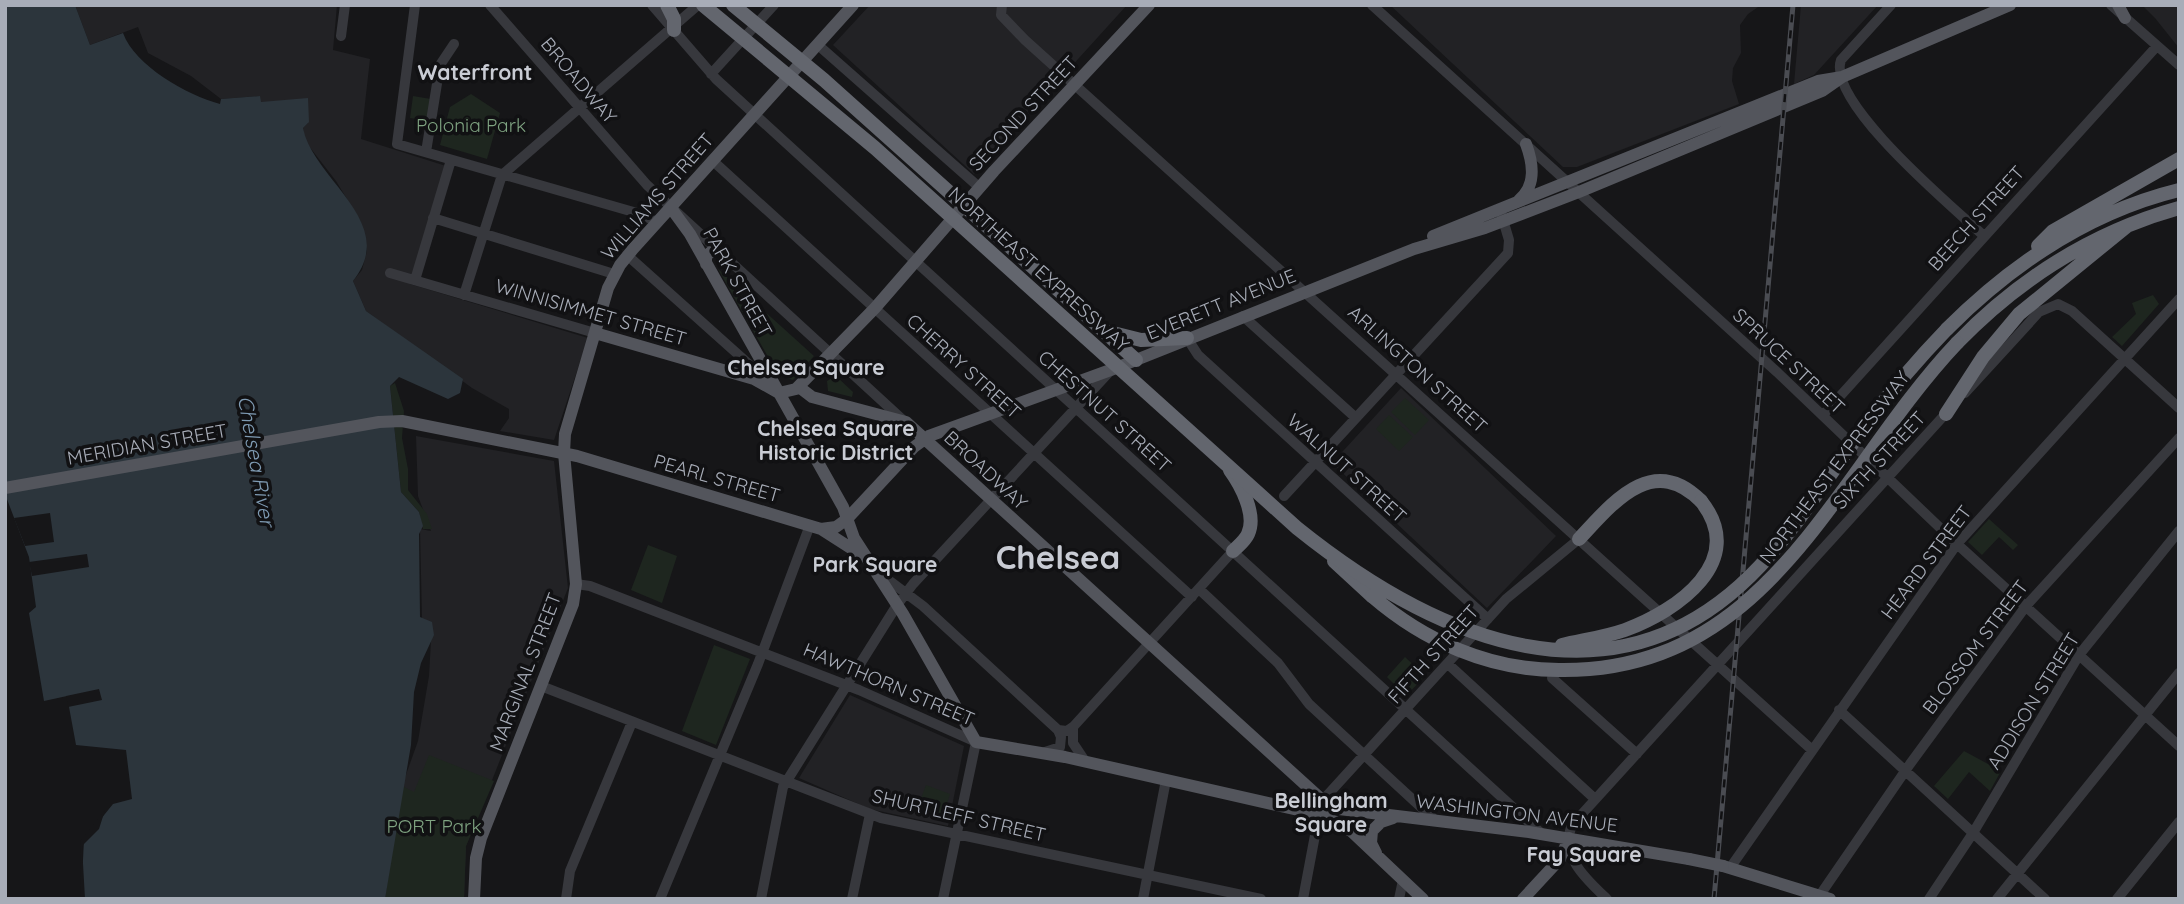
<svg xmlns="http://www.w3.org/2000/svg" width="2184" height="904" viewBox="0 0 2184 904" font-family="Quicksand,sans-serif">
	<rect width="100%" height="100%" fill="#161618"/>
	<path fill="#222225" d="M75,5H337L333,50L370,59L361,139L446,166L410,284L588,338L554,440L500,431L509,418V409L472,388L366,311L353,281L362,270L367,251L361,222L336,181L305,141L303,128L308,123L239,127L260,96L221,99L191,76L148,53L138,27L90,45Z
		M870,5H1127L974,174L833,45Z
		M1390,5H1761L1748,14L1740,25L1741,53L1733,68L1732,81L1739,104L1577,167H1563Z
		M1801,5H1878L1814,75L1794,84Z
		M2142,5H2179V48L2155,18Z
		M1401,388L1556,536L1487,608L1332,463Z
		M416,436L554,461L568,588L466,846L464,899H385L402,786L418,741L429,676L432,623L422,619L420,529L431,531L418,496Z
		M850,695L964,746L948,826L870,809L799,778Z"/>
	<path fill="#1e261f" d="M471,94L500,113L487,159L440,145L450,107Z
		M413,96L431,99L429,121L410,118Z
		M718,269L814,356L793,380L779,376Z
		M2153,295L2159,304L2122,346L2112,337L2136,314L2132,303Z
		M836,376L853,392L852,397L828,391L827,381Z
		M395,383L404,411L402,438L408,469V490L427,514L432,529H423L419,512L401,492L390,386Z
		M1405,398L1429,420L1415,435L1391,412Z
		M1389,415L1413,437L1399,451L1376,429Z
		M1989,519L2018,545L2013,550L1999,537L1982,555L1968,542Z
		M648,545L677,556L662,603L631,590Z
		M714,645L750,659L716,745L682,731Z
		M1405,657L1425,676L1406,696L1387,677Z
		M1964,751L2001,771L1990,791L1969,772L1948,799L1934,786Z
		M429,755L494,781L466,846L464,899H385L402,786L414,792Z
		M926,785L950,794L943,817L917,809Z"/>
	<path fill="#2c353c" d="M5,5H75L90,45L123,33C135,66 187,95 220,104L221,99L260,96L261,102L308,98L309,122L303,128C313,180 400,222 353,281L366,311L463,379L460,393L448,399L399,377L390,386L401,492L419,512L423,526L419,534L420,617L432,622L434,635L421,663L414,692L411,745L385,899H81L84,840L113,804L132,799L126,750L76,745L67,696L44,701L29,613L36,607L29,557L5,494Z"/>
	<path fill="#161618" d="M50,513L54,542L25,546L14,518Z
		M87,554L89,567L32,576L29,562Z
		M99,689L102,700L68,707L66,696Z
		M105,810L99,829L82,846L85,899H80L81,840Z"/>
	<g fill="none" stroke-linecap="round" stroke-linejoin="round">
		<path stroke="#37383d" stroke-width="10" d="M415,5L397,144L644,215L657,223
			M490,5L647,185L904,421
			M652,5L716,79L1542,834
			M1002,5L1001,15L1025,40L1811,749
			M1372,5L1777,372L1957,544L2179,746
			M1891,5L1841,60C1826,102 1954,208 1984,236
			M2111,5L2179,65
			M341,36L345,5
			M818,45L980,188
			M711,74L774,5
			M426,152L440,65L454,44
			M713,161L1192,597
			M433,218L614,274
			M627,255L770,383
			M390,273L595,333
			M415,280L451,160
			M464,295L502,175L698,5
			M1243,316L1356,418
			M1187,338L1198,355L1488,619
			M1965,393L2039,312L2058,304L2072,311L2179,408
			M1823,415L2157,46
			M1284,496L1508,253L1509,240L1501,213
			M879,573L923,606L1058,730L1067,731L1074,726
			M576,584L590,586L859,690L976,742L943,899
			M1199,589L1278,663L1309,704L1436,821
			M1448,664L1595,799
			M1552,678L1637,754
			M541,686L881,818L1261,899
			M1839,710L2045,899
			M1045,752L1060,747L1061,737L1058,730
			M1085,761L1073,743V727L1233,551
			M1322,801L1506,599L1579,539
			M1730,868L1957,544L2179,299
			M1820,895L1910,764L2026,606L2179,438
			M566,899L570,871L632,722
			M660,899L758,664L810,525
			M761,899L783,787L897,605L913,584L1111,370
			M852,899L870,814
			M1143,899L1166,780
			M1303,899L1319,814
			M1399,899L1403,880
			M1607,899C1587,880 1559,856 1572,825L1949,410
			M1929,899L1973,833L2079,655L2179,531
			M1997,899L2179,673
			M2117,899L2179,822"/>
		<path stroke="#53555c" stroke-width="12" d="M2118,5L2125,18
			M1519,200C1537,185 1533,163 1526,144
			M671,208L690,234L843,507L854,538L903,614L976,742L1065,757L1325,816L1351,831L1423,899
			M1433,236L1818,81L1842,77
			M706,264V256L712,251L719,252
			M595,333L754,379L779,393L796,389L875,308L994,171L1149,5
			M799,387L812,397L906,422L1331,808L1529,832L1689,859
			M5,488L379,422L402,421L577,456L821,529L860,554
			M821,529L836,527L847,519L914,447L929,436L1116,368L1414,249L1485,228L1579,192L1822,91L1842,77L2010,5
			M1376,853L1371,843L1372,831L1381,822L1393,818
			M1723,866L1830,899
			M474,899L476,858L481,838L573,604L576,584L564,453L565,434L608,288L620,265L633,249L853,5
			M1523,899L1560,859L1569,838"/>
		<path stroke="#63666e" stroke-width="14" d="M667,5L674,19V30
			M978,218L1136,360
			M2038,246L2053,231L2179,159
			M1947,329C2011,265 2089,212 2179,190
			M1109,332L1141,340L1187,338
			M1957,343C2019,279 2093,232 2179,208
			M1946,414L1983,357L2019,314L2127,226
			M1230,470C1241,485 1257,515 1248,534C1245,541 1238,546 1233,551
			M1579,539C1612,504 1652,452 1701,501
			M1334,561L1372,596"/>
		<g stroke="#4a4c52" stroke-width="5">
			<path id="rail" d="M1714,899L1793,5"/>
		</g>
		<use href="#rail" stroke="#111113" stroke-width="2.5" stroke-dasharray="8" stroke-linecap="butt"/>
		<path stroke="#53555c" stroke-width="12" d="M1689,859L1723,866"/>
		<path stroke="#63666e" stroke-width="14" d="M703,5L875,148L1297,528C1435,639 1616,719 1760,566C1802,521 1834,467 1871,418C1894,387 1920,357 1947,329
			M733,5L824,80L978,218
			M1372,596C1424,641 1489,670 1559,670C1771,673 1834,473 1957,343
			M1562,645C1583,640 1605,637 1625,630C1677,611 1749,561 1701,501"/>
	</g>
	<g text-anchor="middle" stroke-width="7" stroke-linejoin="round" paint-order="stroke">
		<g font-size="19" fill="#a8adb8" stroke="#111113">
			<text transform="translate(579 80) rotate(50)" y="7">BROADWAY</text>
			<text transform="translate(1023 113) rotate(-47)" y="7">SECOND STREET</text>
			<text transform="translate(657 196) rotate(-49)" y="7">WILLIAMS STREET</text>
			<text transform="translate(1976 218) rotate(-48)" y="7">BEECH STREET</text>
			<text transform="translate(1039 269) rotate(42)" y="7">NORTHEAST EXPRESSWAY</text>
			<text transform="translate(738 282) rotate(61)" y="7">PARK STREET</text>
			<text transform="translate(1221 304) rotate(-22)" y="7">EVERETT AVENUE</text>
			<text transform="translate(591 312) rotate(16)" y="7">WINNISIMMET STREET</text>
			<text transform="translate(1789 361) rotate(43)" y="7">SPRUCE STREET</text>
			<text transform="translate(964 366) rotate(42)" y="7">CHERRY STREET</text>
			<text transform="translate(1418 369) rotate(42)" y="7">ARLINGTON STREET</text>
			<text transform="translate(1105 411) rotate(42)" y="7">CHESTNUT STREET</text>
			<text transform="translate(147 444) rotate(-10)" y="7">MERIDIAN STREET</text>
			<text transform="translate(1879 460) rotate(-47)" y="7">SIXTH STREET</text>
			<text transform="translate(1834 467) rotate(-53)" y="7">NORTHEAST EXPRESSWAY</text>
			<text transform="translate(1347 468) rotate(42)" y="7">WALNUT STREET</text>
			<text transform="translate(986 470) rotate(43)" y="7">BROADWAY</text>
			<text transform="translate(717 478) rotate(16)" y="7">PEARL STREET</text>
			<text transform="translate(1926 562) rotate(-53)" y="7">HEARD STREET</text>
			<text transform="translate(1975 647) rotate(-53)" y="7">BLOSSOM STREET</text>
			<text transform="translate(1433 654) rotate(-48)" y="7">FIFTH STREET</text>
			<text transform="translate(525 672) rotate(-69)" y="7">MARGINAL STREET</text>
			<text transform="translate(889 684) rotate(23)" y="7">HAWTHORN STREET</text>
			<text transform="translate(2033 701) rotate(-58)" y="7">ADDISON STREET</text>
			<text transform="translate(1517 813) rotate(7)" y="7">WASHINGTON AVENUE</text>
			<text transform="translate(959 815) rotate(13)" y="7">SHURTLEFF STREET</text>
		</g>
		<g font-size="19" fill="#7fa381" stroke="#111113">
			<text x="471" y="132">Polonia Park</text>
			<text x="434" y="833">PORT Park</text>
		</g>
		<g font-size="21" font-weight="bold" fill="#c9ccd4" stroke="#111113">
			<text x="475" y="80">Waterfront</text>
			<text x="806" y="375">Chelsea Square</text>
			<text x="836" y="436">Chelsea Square<tspan x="836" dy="24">Historic District</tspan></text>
			<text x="875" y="572">Park Square</text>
			<text x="1331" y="808">Bellingham<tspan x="1331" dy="24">Square</tspan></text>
			<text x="1584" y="862">Fay Square</text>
		</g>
		<g font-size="21" font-style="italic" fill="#7f9bb3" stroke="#111113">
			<text transform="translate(256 461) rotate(80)" y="7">Chelsea River</text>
		</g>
		<g font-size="33" font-weight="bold" fill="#c9ccd4" stroke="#111113">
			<text x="1058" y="569">Chelsea</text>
		</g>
	</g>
	<rect width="2184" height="904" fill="none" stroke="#a8adb8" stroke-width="14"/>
</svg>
